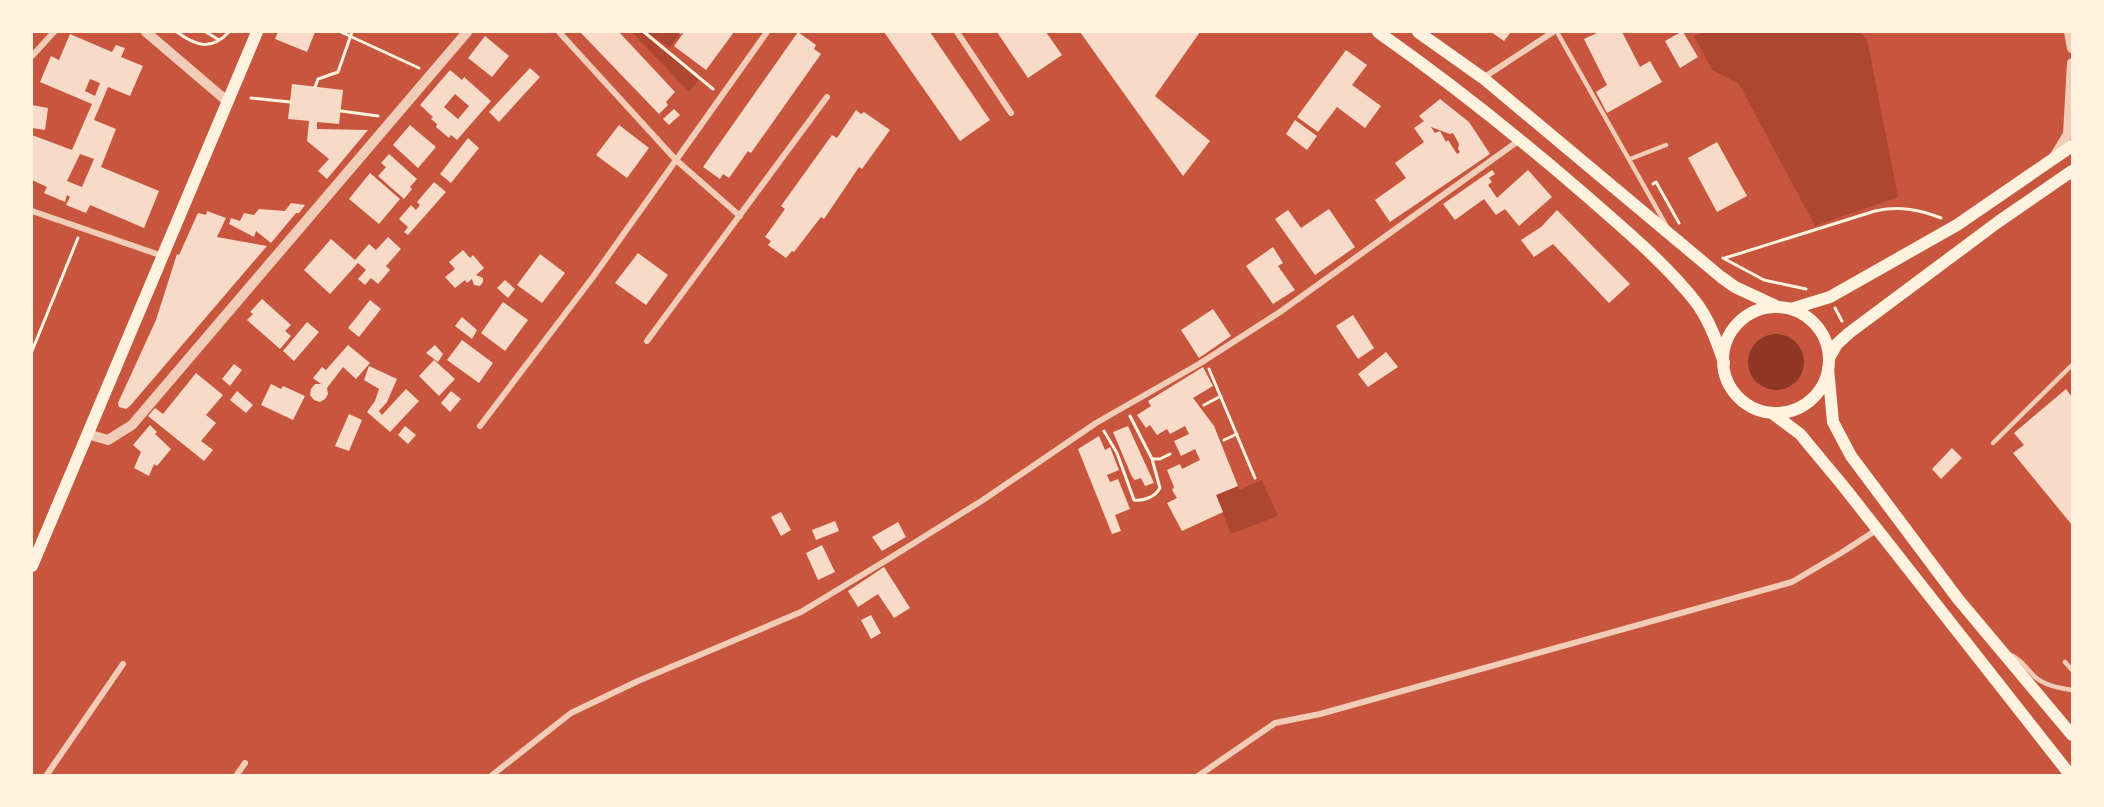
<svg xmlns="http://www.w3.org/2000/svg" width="2104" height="807" viewBox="0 0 2104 807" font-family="'Space Grotesk',sans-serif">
	<rect width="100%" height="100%" fill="#c8553d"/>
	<path fill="#ae4732" d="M632,32H681L670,48L649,34L700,78L689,92Z
		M1704,32H1860L1867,39L1898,197L1815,226L1739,84L1712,70L1694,36Z
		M1262,480L1278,516L1231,534L1216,495L1238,486L1239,490Z"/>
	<path fill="#8f3625" d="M1748 362a28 28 0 1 1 56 0a28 28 0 1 1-56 0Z"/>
	<path fill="#f7dbc8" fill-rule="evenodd" d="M278,32H315L307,52L275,39Z
		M580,32H619L675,92L666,102L668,105L659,114Z
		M684,32H734L706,70L674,46Z
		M798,32L816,45L814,49L821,54L751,153L748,151L729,178L723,174L720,179L703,167Z
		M884,32H930L990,120L960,141Z
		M997,32H1046L1062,55L1028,78Z
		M1080,32H1200L1155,96L1210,141L1183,176Z
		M1491,32H1511L1504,41Z
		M1599,32H1622L1640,67L1650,61L1662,82L1607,113L1596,92L1607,85L1584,39Z
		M1681,32H1683L1698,57L1680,68L1665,41Z
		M70,34L112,52L116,45L125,48L121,57L143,66L130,96L108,87L94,120L116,129L101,167L159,191L144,228L90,205L86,213L66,205L70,197L67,195L65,202L44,193L47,187L32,180V135L72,150L92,104L40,82L51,56L59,60ZM90,79L100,83L95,96L85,91ZM80,154L94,159L82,187L67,181Z
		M485,36L509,56L492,77L468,58Z
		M1346,50L1367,65L1352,85L1381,106L1365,128L1337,107L1318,132L1297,117Z
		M530,68L540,77L499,122L489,112Z
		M450,70L462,80L464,77L491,101L457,140L451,135L449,138L436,127L437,124L431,119L433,117L420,105ZM455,94L469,106L458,119L444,107Z
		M292,84L343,90L339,124L317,122V129L368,130L327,179L318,171L329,159L307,141L309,121L288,119Z
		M1440,99L1469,122L1490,154L1390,222L1375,200L1406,178L1395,163L1424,142L1414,128L1424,121L1419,116ZM1431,127L1450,134L1453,133L1459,144L1458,149L1460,152L1457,154L1448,140L1446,142L1440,131L1435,133Z
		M32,105L48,108L45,130L32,128Z
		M674,109L680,115L669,125L663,119Z
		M856,110L861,114L864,112L890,130L862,169L859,167L824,219L821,217L794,252L792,251L786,258L768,245L771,241L765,237L785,209L781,206L832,135L837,138Z
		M1295,120L1317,136L1307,150L1286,134Z
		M410,125L436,147L418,168L393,145Z
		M619,125L649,148L627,178L596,155Z
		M468,138L479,148L451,183L440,174Z
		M1717,142L1747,196L1717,212L1688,158Z
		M389,154L417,179L410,187L412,189L404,199L378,176L386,167L381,163Z
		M1492,170L1495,174L1489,178L1492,182L1488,185L1497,198L1528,170L1552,197L1519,226L1505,209L1496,215L1484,199L1455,220L1443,204Z
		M370,173L400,199L379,224L349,199Z
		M434,182L446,192L408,235L404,232L408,227L399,219L411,205L416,210L420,205L417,202Z
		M291,203L305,205L299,213H296L271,243L256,231L254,237L229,224L231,218L240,221L244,213L254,215L259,209L285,211Z
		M1329,209L1355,247L1315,275L1275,219L1288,210L1301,228Z
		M1557,210L1630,284L1609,303L1553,244L1534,257L1521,240L1541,227Z
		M207,211L226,218L217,237L267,246L130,406L126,409L119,407L118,403L156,320L177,254L179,255L198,213L206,215Z
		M388,237L401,249L386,266L390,270L378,284L371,278L365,285L358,279L366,270L358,263L330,294L304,270L331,239L355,260L369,244L376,250Z
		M1273,247L1283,263L1278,266L1295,290L1273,304L1246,266Z
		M463,250L470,258L473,255L484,268L476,275L483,278V282L480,286L474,285L472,279L467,283L465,280L455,288L445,277L455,269L449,262Z
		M638,253L668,275L646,305L615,283Z
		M540,254L565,273L542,303L517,285Z
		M505,280L515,289L508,298L497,288Z
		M262,299L291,325L285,331L291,336L280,349L247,320L253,314L250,312Z
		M370,300L381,309L359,337L348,328Z
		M503,302L528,320L505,351L481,333Z
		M1213,309L1231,336L1199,358L1181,330Z
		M1353,315L1374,348L1358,359L1336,326Z
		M462,317L477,330L472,339L455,326Z
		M307,322L319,332L294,361L283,351Z
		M462,340L493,363L479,383L447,360Z
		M348,345L370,363L356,379L343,367L327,388L328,394L325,399L320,402L314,400L310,395L311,389L315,384H321L313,378L322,367L326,370Z
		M435,345L443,354L438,362L426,353Z
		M1386,352L1398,367L1368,387L1358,374Z
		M434,360L455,379L439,396L419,376Z
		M234,364L242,370L230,386L222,379Z
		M369,366L397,379L387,402L379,411L382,415L406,389L419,401L390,432L367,412L375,401L379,389L364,380Z
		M1203,367L1213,386L1193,398L1214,426L1238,486L1216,495L1223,512L1182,531L1167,503L1177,498L1172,490L1174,487L1167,470L1180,464L1182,469L1200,460L1195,449L1181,456L1174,441L1189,434L1185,426L1170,434L1167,429L1157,435L1150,425L1146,428L1137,415L1151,406L1148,401Z
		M196,373L223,395L206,415L216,423L201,441L213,450L204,461L148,416L155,408L163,414Z
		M271,384L281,389L283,386L305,396L293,420L261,405Z
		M2066,389L2072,397V525L2013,453L2024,445L2014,433Z
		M237,391L253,405L246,413L230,400Z
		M451,391L461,399L450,412L441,403Z
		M349,414L362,420L349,451L335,446Z
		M150,425L157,432L155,434L171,449L157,466L154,464L149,476L134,468L141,452L133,445Z
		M405,426L416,435L408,444L398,435Z
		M1128,426L1154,483L1145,486L1141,478L1135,480L1132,477L1113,432Z
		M1099,436L1105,450L1110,447L1119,470L1107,475L1110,482L1118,479L1130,509L1115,515L1121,531L1112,534L1078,449Z
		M1952,448L1962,458L1941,479L1932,469Z
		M781,512L791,530L781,536L771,517Z
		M835,521L839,531L816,540L812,530Z
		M898,522L906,537L882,551L872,537Z
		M822,545L835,572L818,580L806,553Z
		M884,567L910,608L894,618L878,594L858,607L848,591Z
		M871,615L881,633L871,639L861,620Z"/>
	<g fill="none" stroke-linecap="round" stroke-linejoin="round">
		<path stroke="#fff3e0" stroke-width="3" d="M177,32C196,46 211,51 229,32
			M206,32L219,40
			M341,32L419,68
			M644,32L713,89
			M680,32H681
			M315,87L318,79L338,72L352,32
			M251,98L290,102
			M341,111L378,116
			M1653,184L1656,182L1679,223
			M1723,258L1764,280L1806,289
			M1725,258L1875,211C1899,206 1918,209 1941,218
			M1835,308L1842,321
			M32,351L78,238
			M1209,369L1255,478
			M1204,405L1221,396
			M1130,416L1152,459H1160L1170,454
			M1104,431L1117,453L1134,500C1144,501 1155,497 1160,488L1152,459
			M1224,440L1237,434"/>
		<path stroke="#f1ccb7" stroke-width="4.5" d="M1557,32L1666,225
			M1630,159L1666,145
			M1993,443L2072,365
			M2009,654C2021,659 2026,668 2035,677C2046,686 2059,688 2072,690
			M2065,662L2072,670"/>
		<path stroke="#f1ccb7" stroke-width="6" d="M559,32L676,160L740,216
			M957,32L1011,113
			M32,56L54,32
			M1483,78L1553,32
			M32,211L163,256
			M647,341L827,97
			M480,426L593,277L767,32
			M46,776L123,664
			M236,776L245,763
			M491,776L571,713L638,681L801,612L890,558L983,500L1096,423L1199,364L1280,312L1521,139
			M1198,776L1275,723L1320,714L1792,582L1841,553L1878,529"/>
		<path stroke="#f1ccb7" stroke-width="10" d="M146,32L228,102
			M2069,32L2072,48
			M2054,157L2068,134L2072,63
			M87,434L108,440L132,425L467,32"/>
		<path stroke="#fff3e0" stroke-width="12" d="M1378,32C1452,84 1521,139 1590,199C1626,231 1665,263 1695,301C1709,319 1717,341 1724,363
			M1418,32L1483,78L1721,277L1735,287L1778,307
			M1723 360a53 53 0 1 1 106 0a53 53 0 1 1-106 0Z
			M1791,309L1830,297L1957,225L2072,146
			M1829,358L1837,344L1849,333L1998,222L2072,171
			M1828,368L1833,422L1851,456L1958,599L2072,735
			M1772,413L1800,434L1844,487L2071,776
			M32,566L257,32"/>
	</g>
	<rect width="2104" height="807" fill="none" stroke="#fff3e0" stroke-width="66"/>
</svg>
